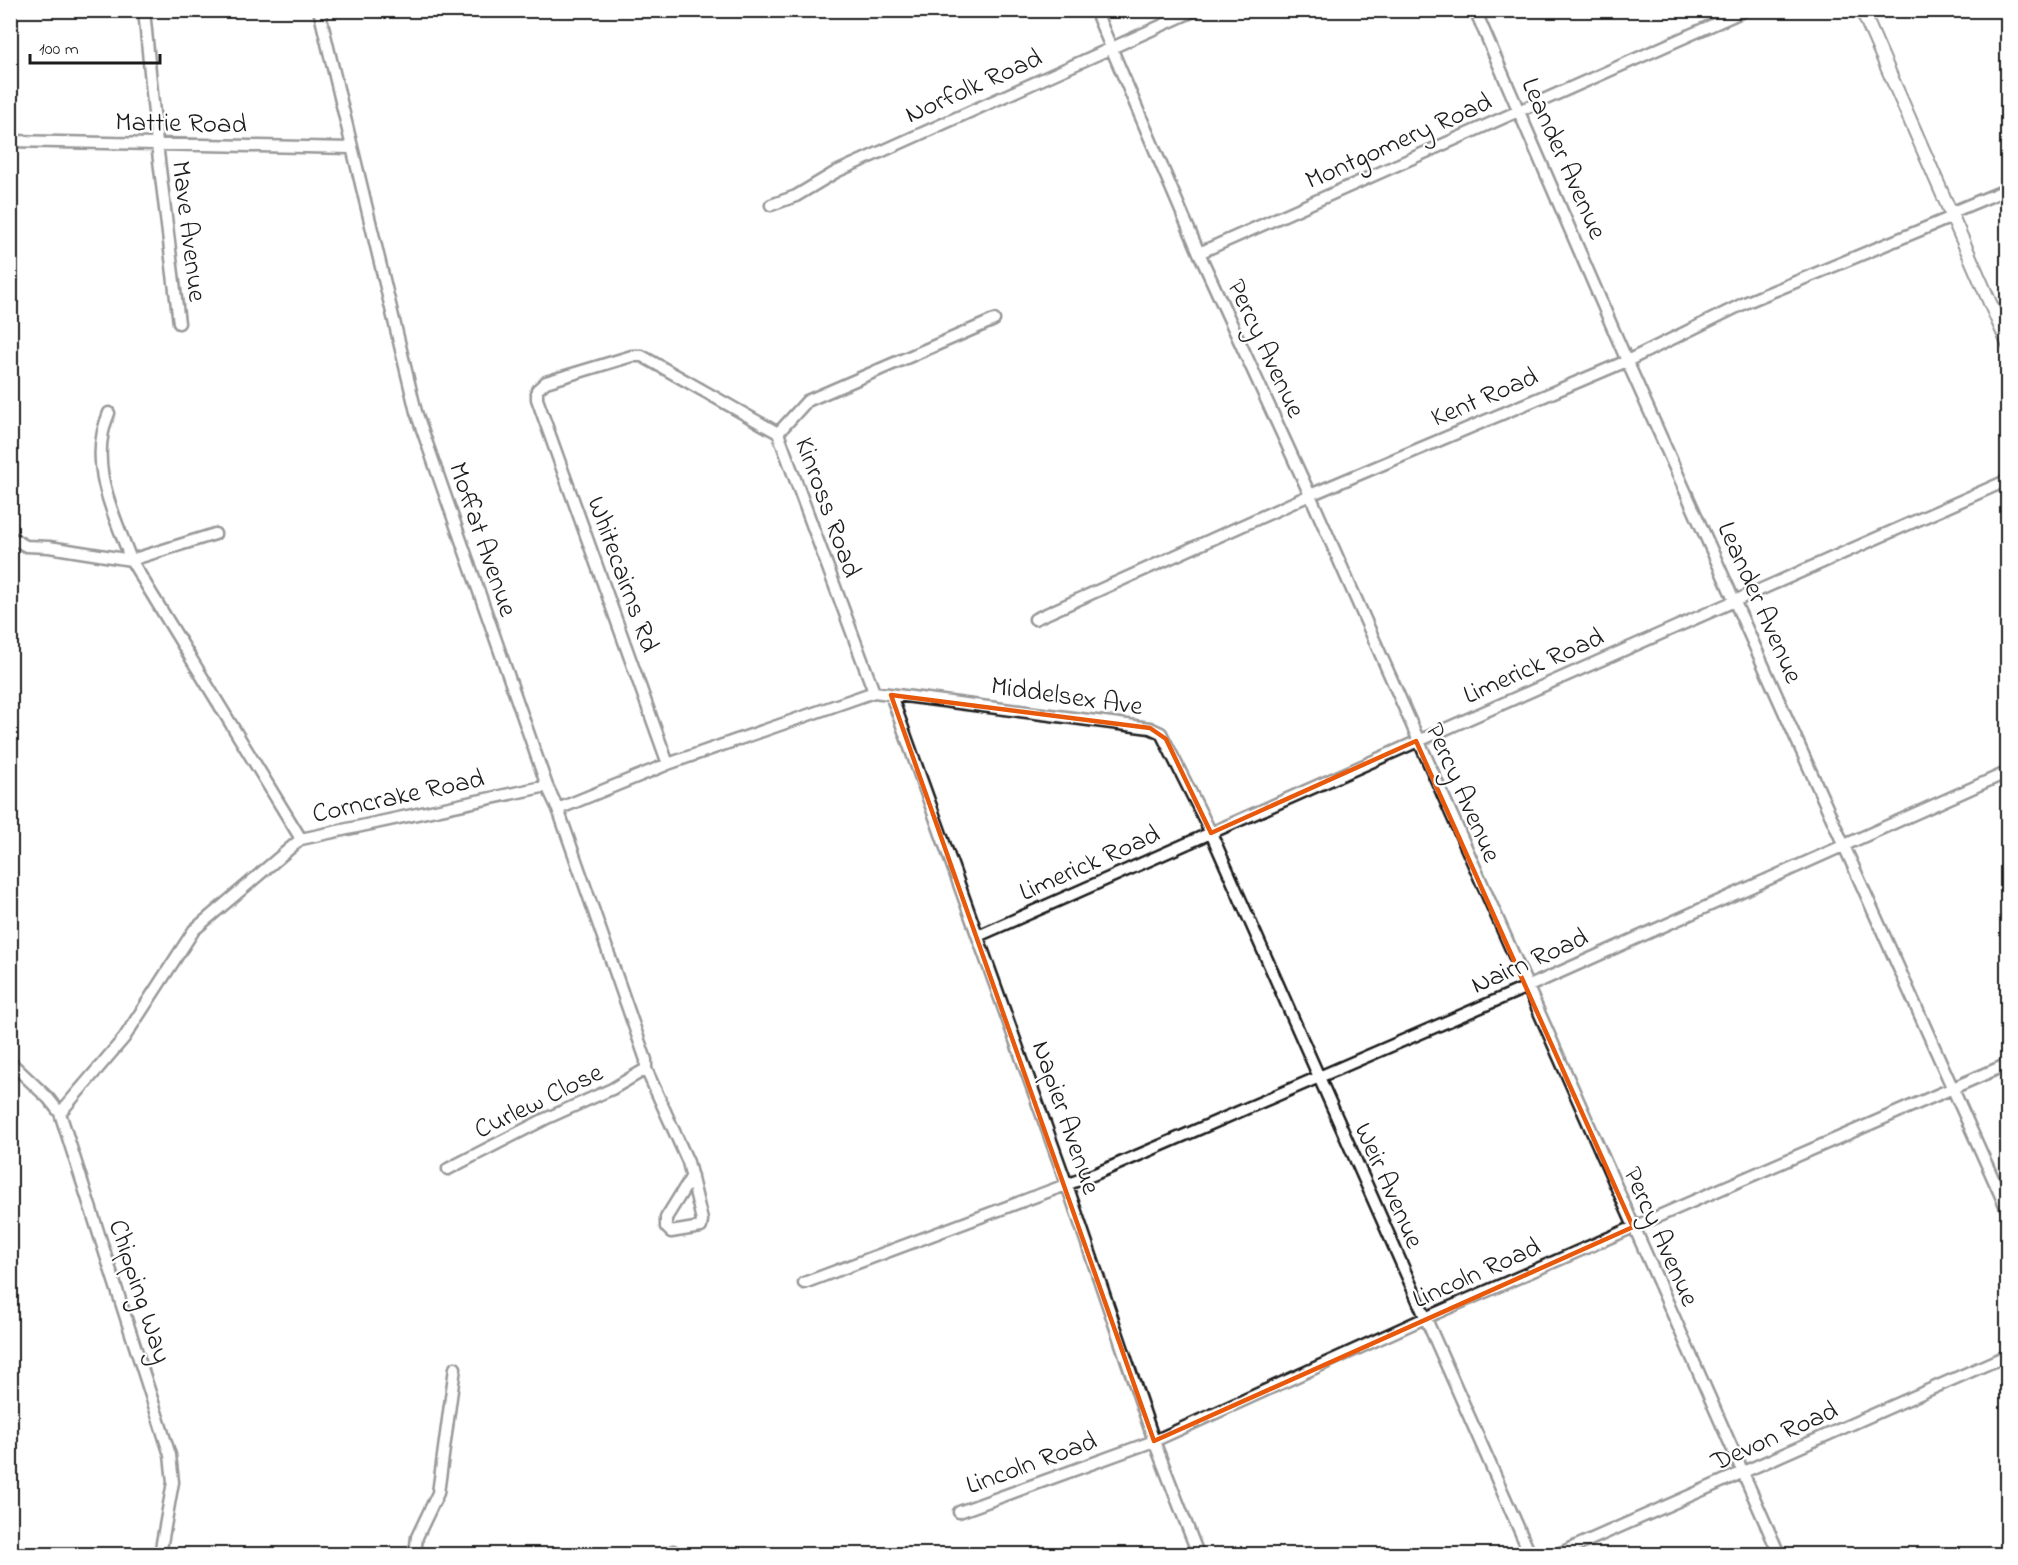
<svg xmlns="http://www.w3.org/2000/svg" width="2018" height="1565" viewBox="0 0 2018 1565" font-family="'Indie Flower',sans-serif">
	<rect width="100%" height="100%" fill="#fff"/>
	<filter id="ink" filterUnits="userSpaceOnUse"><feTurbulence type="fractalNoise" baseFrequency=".0167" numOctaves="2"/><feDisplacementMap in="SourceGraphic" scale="12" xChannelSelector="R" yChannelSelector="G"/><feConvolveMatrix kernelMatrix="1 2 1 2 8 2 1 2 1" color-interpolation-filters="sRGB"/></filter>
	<g filter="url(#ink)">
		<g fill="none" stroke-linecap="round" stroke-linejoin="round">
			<g stroke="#1c1c1c" stroke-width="15">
				<path id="minor" d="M144,10L157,144L179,323
					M319,10L416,412L547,786L558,809L646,1060V1069L688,1162L702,1220L701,1227L671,1232L666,1227V1218L692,1176
					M1095,10L1199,253L1310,495L1779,1554
					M1475,10L1627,361L2008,1212
					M10,141L351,148
					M771,205L796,196L836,172L1196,10
					M1950,213L2008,189
					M1199,253L1746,10
					M109,413C87,464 113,511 131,560L215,534
					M10,537L26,546L49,547L131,560L301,839
					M1035,619L1310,495L1627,361L1747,302L1952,217
					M874,692L778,433L807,401L994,320
					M891,695L1067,1185L1154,1441L1198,1554
					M668,764L537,399V390L546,382L632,356H642L778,433
					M558,809L668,764L874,692L1150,728L1161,733L1211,833L1530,1554
					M978,936L2008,480
					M10,1062L48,1098L60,1113L170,1455L173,1482L160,1554
					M60,1113L124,1038L194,930L301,839L547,786
					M448,1169L545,1119L612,1089L646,1069
					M804,1283L1095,1174L1527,987L2008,772
					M959,1512L1154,1441L1425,1318L2008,1064
					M415,1554L417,1537L438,1493L455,1368
					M671,1554L673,1551
					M1558,1554L2008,1355"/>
			</g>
			<g stroke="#1c1c1c" stroke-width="16">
				<path id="major" d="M1862,10L2008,344"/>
			</g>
			<use href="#minor" stroke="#fff" stroke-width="10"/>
			<use href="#major" stroke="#fff" stroke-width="12"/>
		</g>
	</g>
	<path d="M0 0H2018V1565H0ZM891,695L1150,728L1166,739L1211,833L1416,741L1633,1227L1154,1441Z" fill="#fff" fill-opacity=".55" fill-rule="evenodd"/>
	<path fill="none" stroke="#e8590c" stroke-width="4.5" stroke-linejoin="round" d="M891,695L1150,728L1166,739L1211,833L1416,741L1633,1227L1154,1441Z"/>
	<g text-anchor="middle" stroke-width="4.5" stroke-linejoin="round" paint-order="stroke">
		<g font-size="27" fill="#1c1c1c" stroke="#fff">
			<text transform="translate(973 85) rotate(-24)" y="9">Norfolk Road</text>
			<text transform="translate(181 122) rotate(1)" y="9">Mattie Road</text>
			<text transform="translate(1398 140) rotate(-24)" y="9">Montgomery Road</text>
			<text transform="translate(1565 158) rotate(66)" y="9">Leander Avenue</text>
			<text transform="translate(190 231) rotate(83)" y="9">Mave Avenue</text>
			<text transform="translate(1267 348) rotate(65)" y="9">Percy Avenue</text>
			<text transform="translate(1484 396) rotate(-23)" y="9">Kent Road</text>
			<text transform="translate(829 507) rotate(70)" y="9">Kinross Road</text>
			<text transform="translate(484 539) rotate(71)" y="9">Moffat Avenue</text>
			<text transform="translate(624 574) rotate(70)" y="9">Whitecairns Rd</text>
			<text transform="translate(1761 602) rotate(66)" y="9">Leander Avenue</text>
			<text transform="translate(1533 665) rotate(-24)" y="9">Limerick Road</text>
			<text transform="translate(1067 695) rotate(8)" y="9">Middelsex Ave</text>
			<text transform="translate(1464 792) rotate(66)" y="9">Percy Avenue</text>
			<text transform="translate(398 795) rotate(-12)" y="9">Corncrake Road</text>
			<text transform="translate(1089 862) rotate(-24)" y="9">Limerick Road</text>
			<text transform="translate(1529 960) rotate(-24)" y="9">Nairn Road</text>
			<text transform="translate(538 1100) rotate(-26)" y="9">Curlew Close</text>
			<text transform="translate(1067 1117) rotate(71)" y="9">Napier Avenue</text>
			<text transform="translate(1390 1185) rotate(66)" y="9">Weir Avenue</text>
			<text transform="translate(1662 1236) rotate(66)" y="9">Percy Avenue</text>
			<text transform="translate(1476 1272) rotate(-24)" y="9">Lincoln Road</text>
			<text transform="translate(141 1291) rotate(72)" y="9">Chipping Way</text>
			<text transform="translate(1774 1435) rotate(-24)" y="9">Devon Road</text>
			<text transform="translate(1031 1462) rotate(-20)" y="9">Lincoln Road</text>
		</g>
	</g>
	<rect width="2018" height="1565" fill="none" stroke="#fff" stroke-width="36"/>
	<rect x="18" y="18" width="1982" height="1529" fill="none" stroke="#1c1c1c" stroke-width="2" filter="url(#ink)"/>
	<path d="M30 54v9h130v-9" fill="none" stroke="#1c1c1c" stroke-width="3"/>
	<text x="39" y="54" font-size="18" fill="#1c1c1c" stroke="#ffffff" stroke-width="4.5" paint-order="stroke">100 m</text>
</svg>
